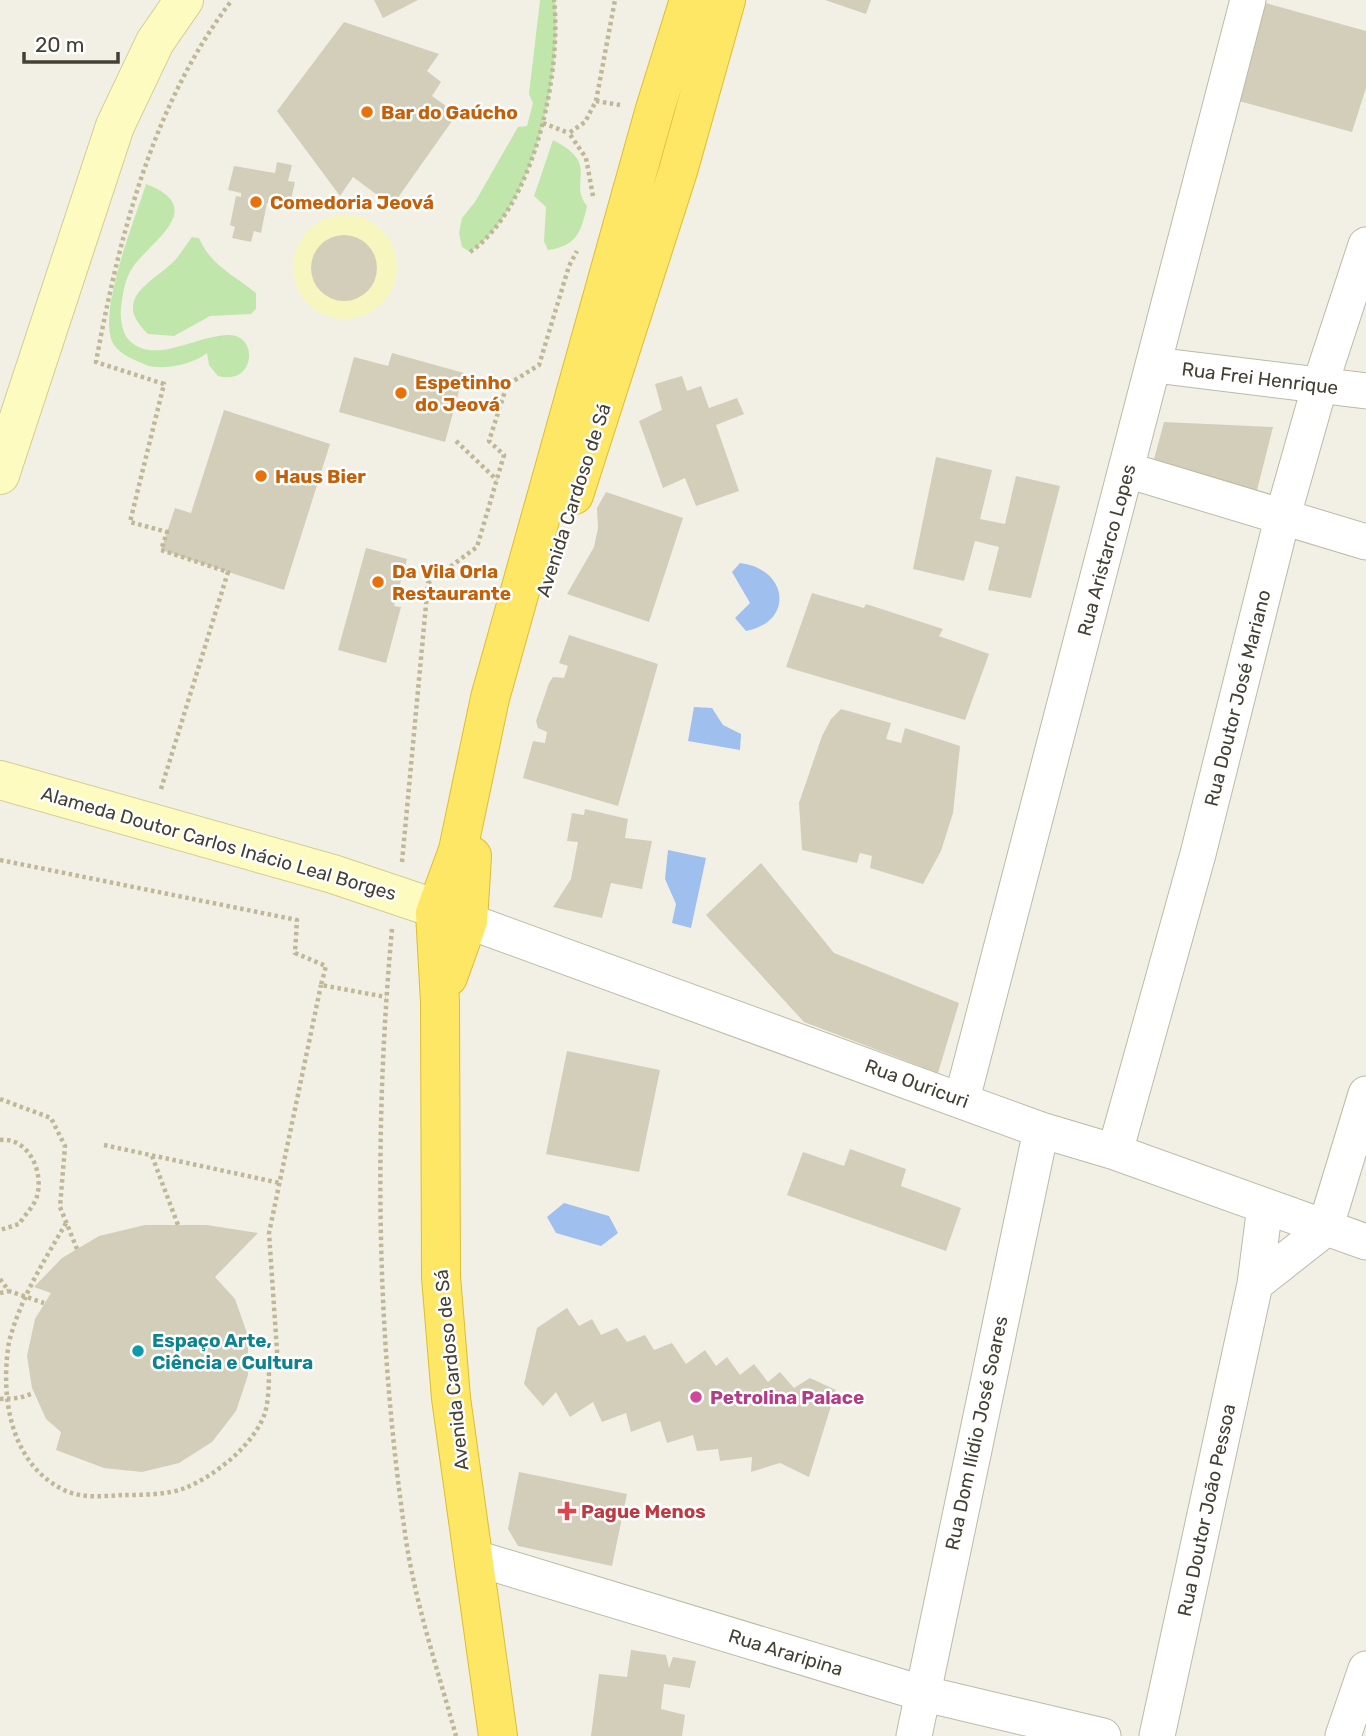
<svg xmlns="http://www.w3.org/2000/svg" width="1366" height="1736" viewBox="0 0 1366 1736" font-family="Rubik,sans-serif">
	<rect width="100%" height="100%" fill="#f2f0e4"/>
	<path fill="#c1e6ac" d="M540,0H555C563,72 533,210 470,252L462,247L459,233L462,218L475,202L518,127L527,126L533,103L529,94Z
		M553,140C602,165 567,181 587,206C581,232 577,246 548,250L544,241L546,207L534,196Z
		M146,184C209,208 151,241 133,267C124,280 123,294 121,308C120,317 122,332 128,339C153,367 198,334 230,335C259,336 255,386 218,376L209,365L207,353C194,364 162,371 146,365C135,360 121,355 114,345C95,316 136,217 146,184Z
		M192,237L199,238C211,266 234,275 256,293V309L251,314L210,316L174,336L148,334C112,300 149,284 171,264C180,256 185,246 192,237Z"/>
	<path fill="#f7f6be" d="M293 267a52 52 0 1 1 104 0a52 52 0 1 1-104 0Z"/>
	<path fill="#9fbfef" d="M740,563C789,569 794,622 746,631L735,618L750,603L732,572Z
		M694,707L712,708L723,725L741,734L740,750L688,741Z
		M668,850L706,858L691,928L672,923L676,904L665,879Z
		M564,1203L609,1216L618,1233L601,1246L556,1233L547,1217Z"/>
	<path fill="#d3ceb9" d="M374,0H418L383,18Z
		M825,0H871L866,14Z
		M1262,2L1366,31V88L1352,132L1235,100Z
		M344,22L439,54L427,71L441,82L432,96L457,114L392,206L353,177L340,196L277,111Z
		M277,162L292,165L288,181L295,182L290,204L267,203L261,233L254,231L251,242L232,238L235,227L230,225L236,196L241,197V193L228,190L234,166L275,173Z
		M311 268a33 33 0 1 1 66 0a33 33 0 1 1-66 0Z
		M392,353L464,373L445,442L339,412L354,357L388,366Z
		M682,376L687,391L701,386L709,408L737,398L744,414L716,425L739,491L696,506L685,478L663,488L639,421L662,410L655,384Z
		M224,410L330,444L284,590L161,550L175,508L191,513Z
		M1164,422L1273,427L1253,506L1150,474Z
		M936,457L992,470L980,519L1005,524L1016,476L1060,486L1031,598L988,590L999,547L975,541L964,581L913,569Z
		M606,492L683,518L649,622L567,594L594,547L598,528L597,508Z
		M366,548L407,559L394,606L401,607L386,663L338,650Z
		M812,593L864,608L866,604L943,629L939,636L989,654L965,720L786,667Z
		M569,635L658,664L618,806L523,778L533,741L545,743L547,732L538,728L536,721L549,683L553,677L564,678L568,666L559,663Z
		M841,709L891,723L886,739L901,743L905,728L960,746L953,813L941,851L923,884L870,868L872,856L860,853L857,863L802,850L799,803L822,736L831,719Z
		M585,809L628,819L625,838L652,841L642,889L611,883L602,918L553,907L571,879L578,842L567,841L572,813L584,815Z
		M761,863L834,953L959,1003L938,1073L804,1022L706,915Z
		M567,1051L660,1070L639,1172L546,1154Z
		M850,1149L906,1169L901,1186L961,1208L946,1251L787,1195L803,1152L844,1166Z
		M145,1225H207L258,1233L215,1277L235,1299L248,1336V1375L236,1411L212,1442L179,1463L142,1472L104,1468L56,1450L61,1432L46,1419L32,1388L27,1356L35,1319L51,1293L34,1287L62,1258L99,1236Z
		M567,1308L579,1326L592,1319L601,1335L617,1328L627,1342L645,1335L654,1350L672,1343L686,1364L705,1350L716,1366L727,1357L740,1375L754,1364L768,1382L780,1372L794,1388L810,1378L836,1390L809,1477L780,1463L751,1472L752,1457L720,1461L718,1449L697,1451L693,1435L667,1443L660,1421L631,1432L626,1413L602,1422L593,1402L570,1417L556,1392L543,1406L524,1384L537,1328Z
		M519,1472L627,1494L612,1566L518,1546L508,1529Z
		M631,1650L666,1655L669,1668L673,1657L696,1661L690,1688L664,1684L661,1709L685,1715L682,1736H591L599,1674L627,1677Z"/>
	<g fill="none" stroke-linecap="round" stroke-linejoin="round">
		<g stroke="#bdbaa6" stroke-width="37">
			<path id="street" d="M1155,365L1366,391
				M1127,470L1366,542
				M468,921L1041,1130L1115,1152L1366,1242
				M962,1099L1248,0
				M1115,1152L1198,854L1282,519L1320,385L1366,245
				M1255,1284L1325,1229L1366,1094
				M472,1557L921,1693L1103,1736
				M914,1736L1041,1130
				M1157,1736L1255,1284L1265,1206
				M1343,1736L1366,1669"/>
		</g>
		<g stroke="#d2cd93" stroke-width="40">
			<path id="secondary" d="M0,475L115,126L155,42L184,0
				M0,780L333,874L437,909"/>
		</g>
		<g stroke="#dcbe34" stroke-width="40">
			<path id="highway" d="M574,495L678,171L726,0
				M448,977L468,921L472,856
				M498,1736L451,1398L441,1277L440,1002L435,913L458,850L490,698L655,109L689,0"/>
		</g>
		<path stroke="#bfb898" stroke-width="4.5" stroke-dasharray="3.5 3.5" stroke-linecap="butt" d="M596,101L620,105
			M543,123L569,133
			M593,196L586,158L569,133L585,122L596,101L615,0
			M470,252C534,208 562,73 554,0
			M456,441L497,480
			M161,789L228,572L161,550L167,532L130,522L164,384L96,362C119,237 153,103 232,0
			M0,860L297,920L295,953L326,966L321,985L386,997
			M402,862L428,583L477,547L504,455L489,441L507,385L539,365L569,266L577,251
			M392,929C374,1127 376,1328 404,1526C413,1597 437,1667 456,1736
			M0,1099L51,1118L65,1146L60,1207L77,1249
			M0,1140C28,1137 44,1171 37,1196C35,1205 24,1216 19,1224L0,1230
			M104,1145L280,1183
			M152,1156L178,1225
			M66,1223C44,1261 20,1299 9,1342C0,1396 10,1464 64,1490C82,1499 103,1496 122,1495C141,1495 167,1495 185,1488C215,1476 254,1445 265,1413C269,1399 269,1380 269,1365L248,1363
			M0,1279L9,1291L44,1303
			M0,1293L9,1291
			M269,1365H278L269,1233L321,985
			M0,1399L19,1398L34,1393"/>
		<use href="#street" stroke="#fff" stroke-width="35"/>
		<use href="#secondary" stroke="#fefbc1" stroke-width="38"/>
		<use href="#highway" stroke="#fde764" stroke-width="38"/>
	</g>
	<g fill="#e8710a" stroke="#fff" stroke-width="2.5">
		<circle cx="367" cy="112" r="7"/>
		<circle cx="256" cy="202" r="7"/>
		<circle cx="401" cy="393" r="7"/>
		<circle cx="261" cy="476" r="7"/>
		<circle cx="378" cy="582" r="7"/>
	</g>
	<circle fill="#0f9aa8" stroke="#fff" stroke-width="2.5" cx="138" cy="1351" r="7"/>
	<circle fill="#d1479c" stroke="#fff" stroke-width="2.5" cx="696" cy="1397" r="7"/>
	<path fill="#e0444e" stroke="#fff" stroke-width="2.5" d="M563.5 1500.5h7v7h7v7h-7v7h-7v-7h-7v-7h7z"/>
	<g text-anchor="middle" stroke-width="5" stroke-linejoin="round" paint-order="stroke">
		<g font-size="19" font-weight="bold" fill="#c56008" stroke="#fff" text-anchor="start">
			<text x="381" y="119">Bar do Gaúcho</text>
			<text x="270" y="209">Comedoria Jeová</text>
			<text x="415" y="389">Espetinho<tspan x="415" dy="22">do Jeová</tspan></text>
			<text x="275" y="483">Haus Bier</text>
			<text x="392" y="578">Da Vila Orla<tspan x="392" dy="22">Restaurante</tspan></text>
		</g>
		<g font-size="19" fill="#444034" stroke="#fff">
			<text transform="translate(1260 378) rotate(7)" y="7">Rua Frei Henrique</text>
			<text transform="translate(573 500) rotate(-72)" y="7">Avenida Cardoso de Sá</text>
			<text transform="translate(1106 550) rotate(-75)" y="7">Rua Aristarco Lopes</text>
			<text transform="translate(1237 698) rotate(-76)" y="7">Rua Doutor José Mariano</text>
			<text transform="translate(219 843) rotate(16)" y="7">Alameda Doutor Carlos Inácio Leal Borges</text>
			<text transform="translate(917 1083) rotate(20)" y="7">Rua Ouricuri</text>
			<text transform="translate(451 1370) rotate(-96)" y="7">Avenida Cardoso de Sá</text>
			<text transform="translate(976 1433) rotate(-78)" y="7">Rua Dom Ilídio José Soares</text>
			<text transform="translate(1206 1510) rotate(-78)" y="7">Rua Doutor João Pessoa</text>
			<text transform="translate(786 1652) rotate(17)" y="7">Rua Araripina</text>
		</g>
		<g font-size="19" font-weight="bold" fill="#0d838f" stroke="#fff" text-anchor="start">
			<text x="152" y="1347">Espaço Arte,<tspan x="152" dy="22">Ciência e Cultura</tspan></text>
		</g>
		<g font-size="19" font-weight="bold" fill="#b23c85" stroke="#fff" text-anchor="start">
			<text x="710" y="1404">Petrolina Palace</text>
		</g>
		<g font-size="19" font-weight="bold" fill="#be3a42" stroke="#fff" text-anchor="start">
			<text x="581" y="1518">Pague Menos</text>
		</g>
	</g>
	<path d="M24 52v10h94v-10" fill="none" stroke="#444034" stroke-width="3.5"/>
	<text x="35" y="52" font-size="21" fill="#444034" stroke="#ffffff" stroke-width="5" paint-order="stroke">20 m</text>
</svg>
